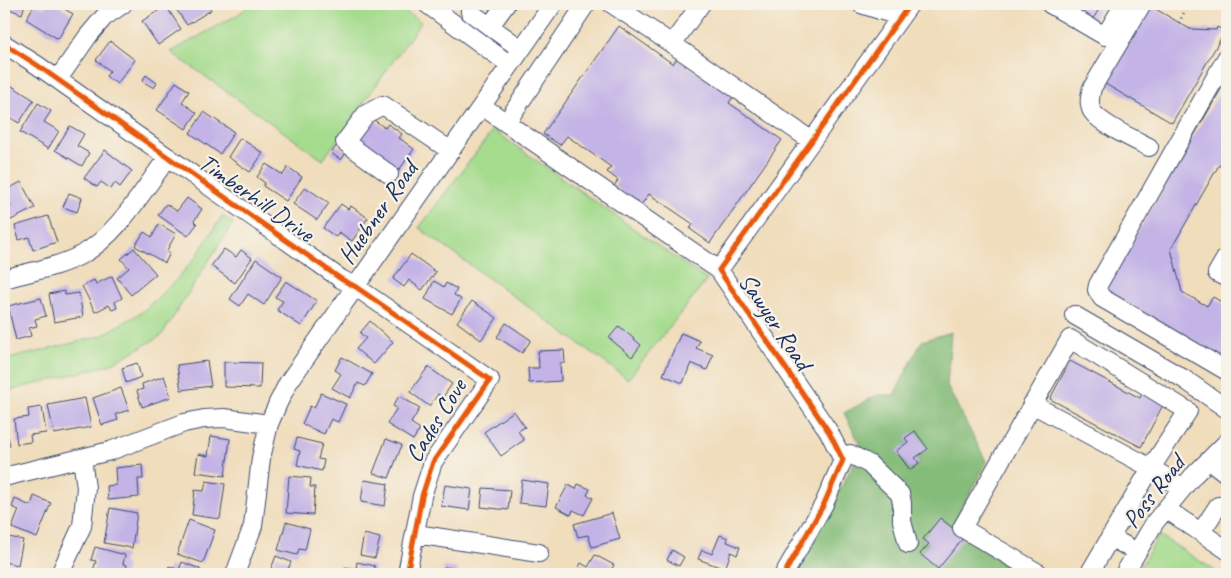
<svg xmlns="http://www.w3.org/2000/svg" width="1231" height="578" viewBox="0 0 1231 578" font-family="Caveat,sans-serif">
	<rect width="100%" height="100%" fill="#f7f3e8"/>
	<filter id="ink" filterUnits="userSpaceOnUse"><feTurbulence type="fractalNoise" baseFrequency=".02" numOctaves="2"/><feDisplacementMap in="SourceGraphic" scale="10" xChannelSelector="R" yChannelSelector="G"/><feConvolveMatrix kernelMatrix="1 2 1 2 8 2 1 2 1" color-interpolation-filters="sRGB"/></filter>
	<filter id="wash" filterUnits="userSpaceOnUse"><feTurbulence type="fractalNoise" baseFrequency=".0096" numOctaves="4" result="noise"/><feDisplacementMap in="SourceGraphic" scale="20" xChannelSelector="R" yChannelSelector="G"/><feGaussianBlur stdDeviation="1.12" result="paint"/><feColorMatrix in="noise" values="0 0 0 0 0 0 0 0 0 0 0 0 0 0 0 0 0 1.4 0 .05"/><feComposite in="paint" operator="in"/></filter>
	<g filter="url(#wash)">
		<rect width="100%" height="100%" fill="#f0ddbc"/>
		<path fill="#a5dc8e" stroke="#608676" d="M252,4H395L421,22L323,160L171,52L237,15Z
			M493,130L707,280L628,379L419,228Z
			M222,216L233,223L161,336L109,365L4,392V360L101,336L142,312L175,281L196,257Z
			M1159,535L1220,574H1136Z"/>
		<path fill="#84bc79" stroke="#50766c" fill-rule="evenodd" d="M951,332L947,386L987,463L953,524L1007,563L1001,574H795L862,448L844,413L877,395H894L922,341ZM908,442L919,463L910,470L896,451ZM964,537L921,554L929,544L923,539Z"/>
		<g id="blocks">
			<path fill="#c3b3e6" d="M4,4H25L22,14L4,7Z
				M35,4L44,8L47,4H56L73,14L58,39L26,19Z
				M184,4H207L211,10L187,25L176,9Z
				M1054,4H1102L1090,24Z
				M1147,4L1190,29L1216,30L1217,27L1225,31L1172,123L1102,82Z
				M166,6L181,29L158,45L142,21Z
				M619,26L673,64L677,58L733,97L729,103L782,140L710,243L690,229L693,224L649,194L641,205L614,186L618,180L607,172L611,167L567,136L560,145L543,134Z
				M110,41L135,60L117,84L106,76L110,71L96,60Z
				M146,75L157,83L154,88L142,81Z
				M4,81L34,100L19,123L4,114Z
				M176,82L189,91L182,102L197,113L186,129L157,110Z
				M1224,84L1227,86V170L1219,165L1171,249L1182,292L1207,306L1213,297L1227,305V361L1104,290Z
				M38,103L51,111L44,122L59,131L48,149L20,132Z
				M204,112L234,132L220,154L190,133Z
				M370,117L385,128L388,124L402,134L399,138L414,149L399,170L355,139Z
				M70,126L84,134L77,146L89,153L82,166L55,150Z
				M240,138L263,153L250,172L228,157Z
				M337,145L347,152L341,160L331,153Z
				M105,150L132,171L120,187L115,183L111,189L101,182L97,187L84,178Z
				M266,164L283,175L288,167L302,177L286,201L263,186L265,183L257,177Z
				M21,182L35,208L9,221L4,209L11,206L4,191Z
				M305,187L329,203L317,220L293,204Z
				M69,193L82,198L77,212L63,207Z
				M187,198L202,209L194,221L197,224L188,236L158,215L166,204L177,211Z
				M341,204L348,209L351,206L368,218L352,241L339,232L336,237L323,228Z
				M48,216L57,242L33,250L29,237L19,240L15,226Z
				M159,224L176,234L167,250L170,253L165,263L135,246L144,232L152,237Z
				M134,248L156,274L131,295L117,278L129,268L121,259Z
				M224,249L236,257L241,250L252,258L235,283L211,266Z
				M411,254L436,272L422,290L409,280L404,287L393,279Z
				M256,259L282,277L264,305L248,294L240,306L230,299Z
				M112,276L122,298L115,302L117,308L112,310L109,305L95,312L82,286L94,280L96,284Z
				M286,281L317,301L301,326L277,310L283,301L275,297Z
				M434,281L444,287L446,283L457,289L454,295L461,299L452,314L425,299Z
				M64,291L65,295L79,293L83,317L54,322L49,294Z
				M41,298L46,316L35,319L37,326L29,328L31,336L16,340L8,306Z
				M472,301L497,318L481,340L457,322Z
				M370,321L393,342L374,364L356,349L366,338L360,333Z
				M506,323L531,340L522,353L497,337Z
				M619,326L641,345L632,357L609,338Z
				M681,333L700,341L696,348L713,355L707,370L691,363L683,383L663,375Z
				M564,350L565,363H560L561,381L529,383L528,368H539L538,351Z
				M342,357L372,374L365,386L358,383L350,398L332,388L341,374L335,370Z
				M207,361L211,386L181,390L177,365Z
				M1070,361L1140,398L1143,392L1164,403L1141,447L1050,399Z
				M224,362L261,363L260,388L224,387Z
				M137,363L141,377L126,383L122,368Z
				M428,367L452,384L443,397L438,394L429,406L410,392Z
				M164,376L171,397L142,407L137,391L143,389L142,384Z
				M121,388L129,410L116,414L118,420L102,425L93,398Z
				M321,393L346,404L338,422L331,419L324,434L302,424L310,406L314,408Z
				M399,396L420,408L411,423L420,429L413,440L387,424L397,408L393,406Z
				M85,398L91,427L54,434L48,405Z
				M42,407L46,433L30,435L31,442L17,444L14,419L29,417L28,409Z
				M514,411L525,427L518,431L524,440L501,456L484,432Z
				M4,420L10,446L4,447Z
				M915,431L928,449L915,458L919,463L910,470L896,451L908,442L905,438Z
				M211,436L230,439L225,476L195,472L198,454L208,456Z
				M297,438L322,444L318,459L324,460L322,471L297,465L300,451L294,449Z
				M386,439L402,445L389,478L373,473Z
				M142,465L143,479H138L139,497L108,500L107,486L116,485L115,468Z
				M289,476L311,478L310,487H315L313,515L286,513Z
				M364,480L388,484L385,506L361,502Z
				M522,480L549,484L546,506L519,503Z
				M206,481L225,484L220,519L192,515L195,490L204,491Z
				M578,484L590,489L587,495L593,498L584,515L573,510L571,515L556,507L568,485L576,489Z
				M445,485L472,489L469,510L441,506Z
				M483,488L510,490L508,510L481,507Z
				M34,496L51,503L37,538L12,528L19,510L12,507L15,499L31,506Z
				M110,508L137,513L132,548L104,543Z
				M612,513L620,539L592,547L588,535L578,537L574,524Z
				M940,518L964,537L938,569L920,554L929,544L923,539Z
				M189,520L215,530L203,563L177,554Z
				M286,522L310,529L305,550L299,549L297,555L278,550Z
				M364,534L380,538L375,558L360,555Z
				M720,535L728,538L727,542L740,547L737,555L731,552L725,569L698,559L702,550L712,554Z
				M4,536L23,540L18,565L4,562Z
				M95,547L125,555L123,564L127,565L125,574H92L96,561L91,560Z
				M672,550L684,557L679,566L667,560Z
				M595,555L614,565L609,574H575L581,563L588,567Z
				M276,556L291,562L286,574H269Z
				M182,562L200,569L198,574H166L169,566L179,570Z
				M357,562L375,566L373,574H344L345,567L356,569Z
				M444,567L458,569L457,574H443Z"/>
		</g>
	</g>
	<g filter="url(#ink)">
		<use href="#blocks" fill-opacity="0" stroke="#3b496c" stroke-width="1"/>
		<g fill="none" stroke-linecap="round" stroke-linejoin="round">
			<g stroke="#3b496c" stroke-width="20">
				<path id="minor" d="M427,4L510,65
					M470,4V12L521,49
					M612,4L672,44L701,4
					M861,4L901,17
					M1050,4L1105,36L1124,4
					M1142,4L1092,88C1090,96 1088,104 1092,111C1100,124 1135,140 1149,147
					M490,26L506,4
					M4,44L37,65L341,279L356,287L490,380L433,462L422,496L407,574
					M672,44L812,141
					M1227,57L1098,285L1097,290L1102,298L1227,371
					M58,79L88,36L104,17L123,4
					M482,106L719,270
					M506,123L586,4
					M389,174L345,142L366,114L383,105L451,151
					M1227,256L1217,273L1227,278
					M4,279C29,272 58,267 81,255C117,236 144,189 168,157
					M1074,315L1184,379L1227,409
					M1032,404L1151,468L1089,574
					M841,456L850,454L869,464L900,494L902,503V521L908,544
					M1209,460L1227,474
					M4,477L110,451L184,423L204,419L224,418L269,424
					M1166,509L1227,550
					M1201,532L1218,506
					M416,534L539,553
					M1110,537L1137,552
					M60,574L82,526L86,488L82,458
					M235,574L253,526L261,458L269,424L278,403L288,383L553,4
					M784,574L824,504L843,460L829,432L719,270L910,4
					M1040,574L962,528L1070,339L1188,411L1151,468L1183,488
					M1124,574L1155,522L1193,476L1227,442"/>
			</g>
			<path stroke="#3b496c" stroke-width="2.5" stroke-dasharray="1 4" stroke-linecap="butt" d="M1179,23L1188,4"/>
			<use href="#minor" stroke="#fff" stroke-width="18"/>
			<g stroke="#f7f3e8" stroke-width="8">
				<path id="cycleway" d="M4,44L37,65L341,279L356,287L490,380L433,462L422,496L407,574
					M784,574L824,504L843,460L829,432L719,270L910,4"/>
			</g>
			<use href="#cycleway" stroke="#e8590c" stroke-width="5"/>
		</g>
	</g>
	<g text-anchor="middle" stroke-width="4.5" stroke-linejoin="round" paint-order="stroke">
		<g font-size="25" fill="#1b2f5e" stroke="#f7f3e8">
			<text transform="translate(257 197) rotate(35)" y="9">Timberhill Drive</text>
			<text transform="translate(377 212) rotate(-55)" y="9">Huebner Road</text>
			<text transform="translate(776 321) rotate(56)" y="9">Sawyer Road</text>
			<text transform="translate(435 420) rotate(-58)" y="9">Cades Cove</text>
			<text transform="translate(1153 491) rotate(-52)" y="9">Poss Road</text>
		</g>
	</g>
	<rect width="1231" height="578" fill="none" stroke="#f7f3e8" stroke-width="20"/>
</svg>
